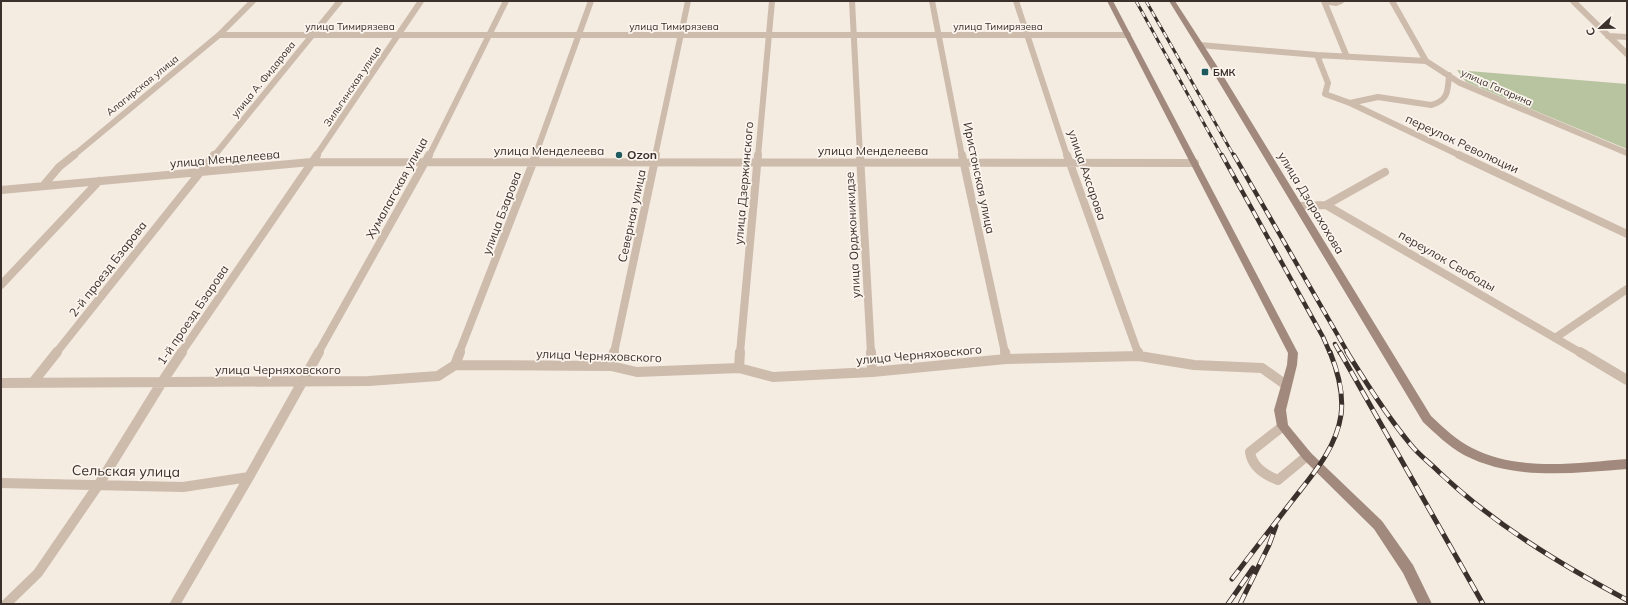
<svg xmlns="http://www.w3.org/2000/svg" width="1628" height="605" viewBox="0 0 1628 605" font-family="Mulish,sans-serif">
	<rect width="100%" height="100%" fill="#f4ebe1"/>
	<path fill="#b8c4a0" d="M1457,70L1627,84V149L1466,82Z"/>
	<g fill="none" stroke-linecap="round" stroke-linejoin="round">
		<path stroke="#cdbbac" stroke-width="6" d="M852,1L860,156
			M932,1L962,156
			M1016,1L1067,156
			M1341,1L1336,3L1324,1L1347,57
			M1392,1L1426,61L1460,83L1627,153
			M1573,1L1627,54
			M219,35H1128
			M1608,36L1627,37
			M1200,45L1317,55L1426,61
			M1317,55L1328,83L1325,94L1350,103L1461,156
			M1350,103L1378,97L1431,105C1448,101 1448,91 1449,75
			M73,156L219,35L253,1
			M214,156L340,1
			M316,156L421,1
			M429,156L506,1
			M535,156L591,1
			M655,156L688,1
			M758,156L772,1"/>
		<path stroke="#cdbbac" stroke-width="8" d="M860,155L871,353
			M962,155L1005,353
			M1067,155L1138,353
			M1459,155L1627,234
			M43,186L59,167L74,155
			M1,190L311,162L1195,163
			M1326,205L1385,172
			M1299,206L1326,205L1581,353
			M1,285L99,181
			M1555,338L1627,289
			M56,353L214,155
			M181,353L317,155
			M318,353L429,155
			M459,353L536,155
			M614,353L656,155
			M740,353L758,155"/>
		<path stroke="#cdbbac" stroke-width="10" d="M871,352L872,372
			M1005,352L1006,359
			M1138,352L1139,356
			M1580,352L1627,380
			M455,365L460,352
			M611,366L614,352
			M739,368L740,352
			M34,381L57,352
			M1,383L369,381L438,376L455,365L611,366L637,372L739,368L773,377L872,372L1006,359L1139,356L1194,365L1262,368L1286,385
			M1283,426L1250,452C1252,467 1265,475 1278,480L1307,456
			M1,483L183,487L249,477
			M6,604L38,573L99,484L162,382L182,352
			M175,604L249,477L319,352"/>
		<path fill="#a18a7d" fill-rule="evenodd" d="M1107,1H1113L1298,353L1297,365L1286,410L1288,425L1311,453L1382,521L1413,565L1432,604H1418L1403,573L1374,529L1303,459L1277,426L1274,410L1287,365L1288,353Z
			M1169,1H1175L1219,69L1431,416C1444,428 1456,440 1472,448C1519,472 1576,463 1627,459V469C1573,473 1514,481 1464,455C1448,446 1436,434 1423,422L1211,69Z"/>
		<g stroke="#3b302b" stroke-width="3">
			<path id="rail-far2" d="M1136,1L1222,156
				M1146,1L1234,156"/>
		</g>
		<g stroke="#3b302b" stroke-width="4.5">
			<path id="rail-far1" d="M1222,155L1323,337L1330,353
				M1234,155L1348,353
				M1335,344L1340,353"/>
		</g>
		<g stroke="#3b302b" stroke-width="5">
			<path id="rail" d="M1340,352L1483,604
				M1347,352C1367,384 1387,416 1411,445C1419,455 1430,463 1439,472C1495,525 1560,564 1627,600
				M1232,579C1252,553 1272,527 1292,501C1312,475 1336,449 1341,415C1344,393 1338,372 1330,352
				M1228,604L1253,568
				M1240,604L1269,545L1276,526"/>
		</g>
		<use href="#rail-far2" stroke="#fbf5ee" stroke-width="2" stroke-dasharray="6" stroke-linecap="butt"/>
		<use href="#rail-far1" stroke="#fbf5ee" stroke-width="3" stroke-dasharray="8" stroke-linecap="butt"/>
		<use href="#rail" stroke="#fbf5ee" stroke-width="3.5" stroke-dasharray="11" stroke-linecap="butt"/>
	</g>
	<g fill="#1f5a5e" stroke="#fbf5ee" stroke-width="1.5">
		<rect x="1201" y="68" width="8" height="8" rx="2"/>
		<circle cx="619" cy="155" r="4"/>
	</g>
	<g text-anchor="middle" stroke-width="3.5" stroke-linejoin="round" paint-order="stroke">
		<g font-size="10" fill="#3b302b" stroke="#fbf5ee">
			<text x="350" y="30">улица Тимирязева</text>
			<text x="674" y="30">улица Тимирязева</text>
			<text x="998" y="30">улица Тимирязева</text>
			<text transform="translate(263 79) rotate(-51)" y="4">улица А. Фидарова</text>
			<text transform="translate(142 85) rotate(-39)" y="4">Алагирская улица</text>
			<text transform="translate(352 86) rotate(-56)" y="4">Зильгинская улица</text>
			<text transform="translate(1497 87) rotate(24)" y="4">улица Гагарина</text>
		</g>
		<g font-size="10" font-weight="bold" fill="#3b302b" stroke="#fbf5ee" text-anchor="start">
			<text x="1213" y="76">БМК</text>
		</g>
		<g font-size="12" fill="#3b302b" stroke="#fbf5ee">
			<text transform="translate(1462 144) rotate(25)" y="4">переулок Революции</text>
			<text x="549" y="155">улица Менделеева</text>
			<text x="873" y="155">улица Менделеева</text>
			<text transform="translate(225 159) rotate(-5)" y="4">улица Менделеева</text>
			<text transform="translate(1087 175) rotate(71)" y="4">улица Ахсарова</text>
			<text transform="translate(979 178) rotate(78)" y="4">Иристонская улица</text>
			<text transform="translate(744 183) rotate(-85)" y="4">улица Дзержинского</text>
			<text transform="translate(397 188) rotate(-61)" y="4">Хумалагская улица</text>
			<text transform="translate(1311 203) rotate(59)" y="4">улица Дзарахохова</text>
			<text transform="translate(502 213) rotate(-69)" y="4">улица Бзарова</text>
			<text transform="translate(632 216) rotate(-78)" y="4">Северная улица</text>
			<text transform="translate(853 235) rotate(-93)" y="4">улица Орджоникидзе</text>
			<text transform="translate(1447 261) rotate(30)" y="4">переулок Свободы</text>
			<text transform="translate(108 269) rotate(-52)" y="4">2-й проезд Бзарова</text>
			<text transform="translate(193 315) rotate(-56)" y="4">1-й проезд Бзарова</text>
			<text transform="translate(919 355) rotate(-5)" y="4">улица Черняховского</text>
			<text transform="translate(599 356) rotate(2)" y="4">улица Черняховского</text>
			<text x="278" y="374">улица Черняховского</text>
		</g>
		<g font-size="12" font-weight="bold" fill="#3b302b" stroke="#fbf5ee" text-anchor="start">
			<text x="627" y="159">Ozon</text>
		</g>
		<g font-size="14" fill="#3b302b" stroke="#fbf5ee">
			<text transform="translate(126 471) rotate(1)" y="5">Сельская улица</text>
		</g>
	</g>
	<rect width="1628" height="605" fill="none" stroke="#3b302b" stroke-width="4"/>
	<g transform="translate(1600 28) rotate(248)" stroke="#fbf5ee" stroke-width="3" paint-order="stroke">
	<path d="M0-3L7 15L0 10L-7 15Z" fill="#3b302b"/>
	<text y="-6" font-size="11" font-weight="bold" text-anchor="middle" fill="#3b302b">С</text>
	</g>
</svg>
